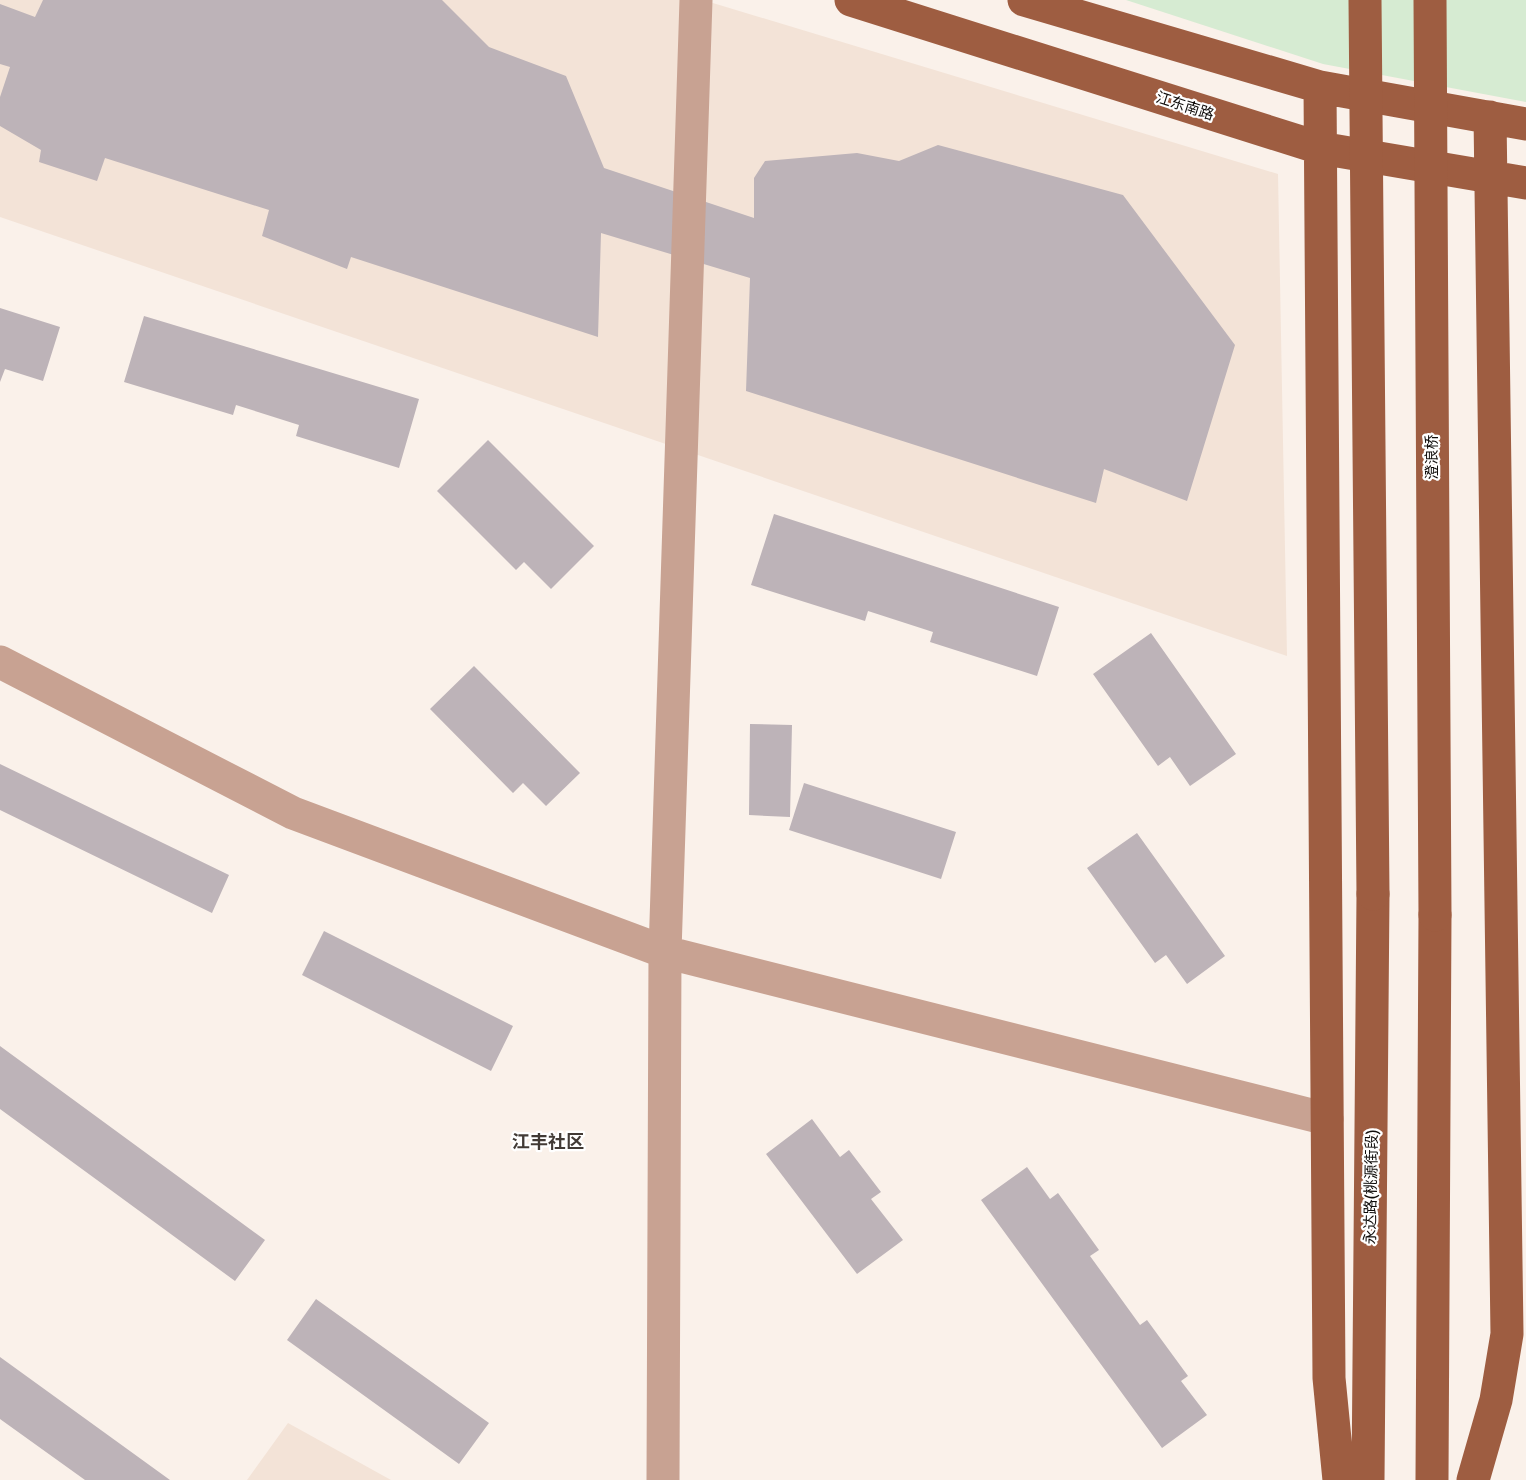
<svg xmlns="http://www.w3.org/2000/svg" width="1526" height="1480" viewBox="0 0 1526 1480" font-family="Signika,'Noto Sans SC',sans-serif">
	<rect width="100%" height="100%" fill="#faf1ea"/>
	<path fill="#f3e3d7" d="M0,0H703L1278,174L1287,656L0,217Z
		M288,1423L391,1480H247Z"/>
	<path fill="#d6ebd2" d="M1126,0H1526V102L1323,64Z"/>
	<path fill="#bdb3b8" d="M43,0H442L489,47L566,76L604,168L754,218V178L765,161L857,153L899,161L938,145L1123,195L1235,345L1187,501L1104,469L1096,503L746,391L750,278L601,233L598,337L351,257L347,269L262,236L269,210L105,158L97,181L39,162L41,150L0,126V97L10,67L0,64V4L35,17Z
		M0,308L60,327L43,381L5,369L0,382Z
		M144,316L419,399L399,468L296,436L299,425L236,405L233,415L124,382Z
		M488,440L594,546L551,589L524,562L516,570L437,491Z
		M774,514L1059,607L1037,676L930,642L933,632L868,611L865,621L751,585Z
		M1151,633L1236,754L1190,786L1170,757L1158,766L1093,674Z
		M474,666L580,773L546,806L523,783L513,793L430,709Z
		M750,724L792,725L790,817L749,815Z
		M0,764L229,875L212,913L0,810Z
		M804,783L956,832L941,879L789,830Z
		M1137,833L1225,956L1187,984L1166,955L1155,963L1087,868Z
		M324,931L513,1026L491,1071L302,975Z
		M0,1046L265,1240L235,1281L0,1109Z
		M812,1119L840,1157L849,1150L881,1192L871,1199L903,1240L857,1274L766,1154Z
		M1027,1167L1050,1199L1058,1193L1099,1250L1090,1256L1140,1325L1147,1320L1188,1376L1181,1381L1207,1415L1162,1448L981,1200Z
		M316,1299L489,1423L459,1464L287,1340Z
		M0,1357L170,1480H85L0,1419Z"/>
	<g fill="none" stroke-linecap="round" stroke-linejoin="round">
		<path stroke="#c8a292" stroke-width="33" d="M0,662L293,813L665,952L1327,1119
			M663,1480L665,952L696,0"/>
		<path stroke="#9e5d41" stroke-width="33" d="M851,0L1320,148L1526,183
			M1024,0L1320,87L1526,124
			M1320,87L1329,1378L1339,1480
			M1368,1480L1373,894
			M1432,1480L1435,915
			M1473,1480L1496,1400L1507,1334L1490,117"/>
		<path stroke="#9e5d41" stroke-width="33" d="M1365,0L1373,894
			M1430,0L1435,915"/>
	</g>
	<g text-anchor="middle" stroke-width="4.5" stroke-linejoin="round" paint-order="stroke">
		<g font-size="15" fill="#0e0b09" stroke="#fff">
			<text transform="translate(1185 106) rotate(18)" y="5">江东南路</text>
			<text transform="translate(1432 457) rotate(-90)" y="5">澄浪桥</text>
			<text transform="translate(1371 1187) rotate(-89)" y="5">永达路(桃源街段)</text>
		</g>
		<g font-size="18" font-weight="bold" fill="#423a35" stroke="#fff">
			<text x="548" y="1148">江丰社区</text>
		</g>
	</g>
</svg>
